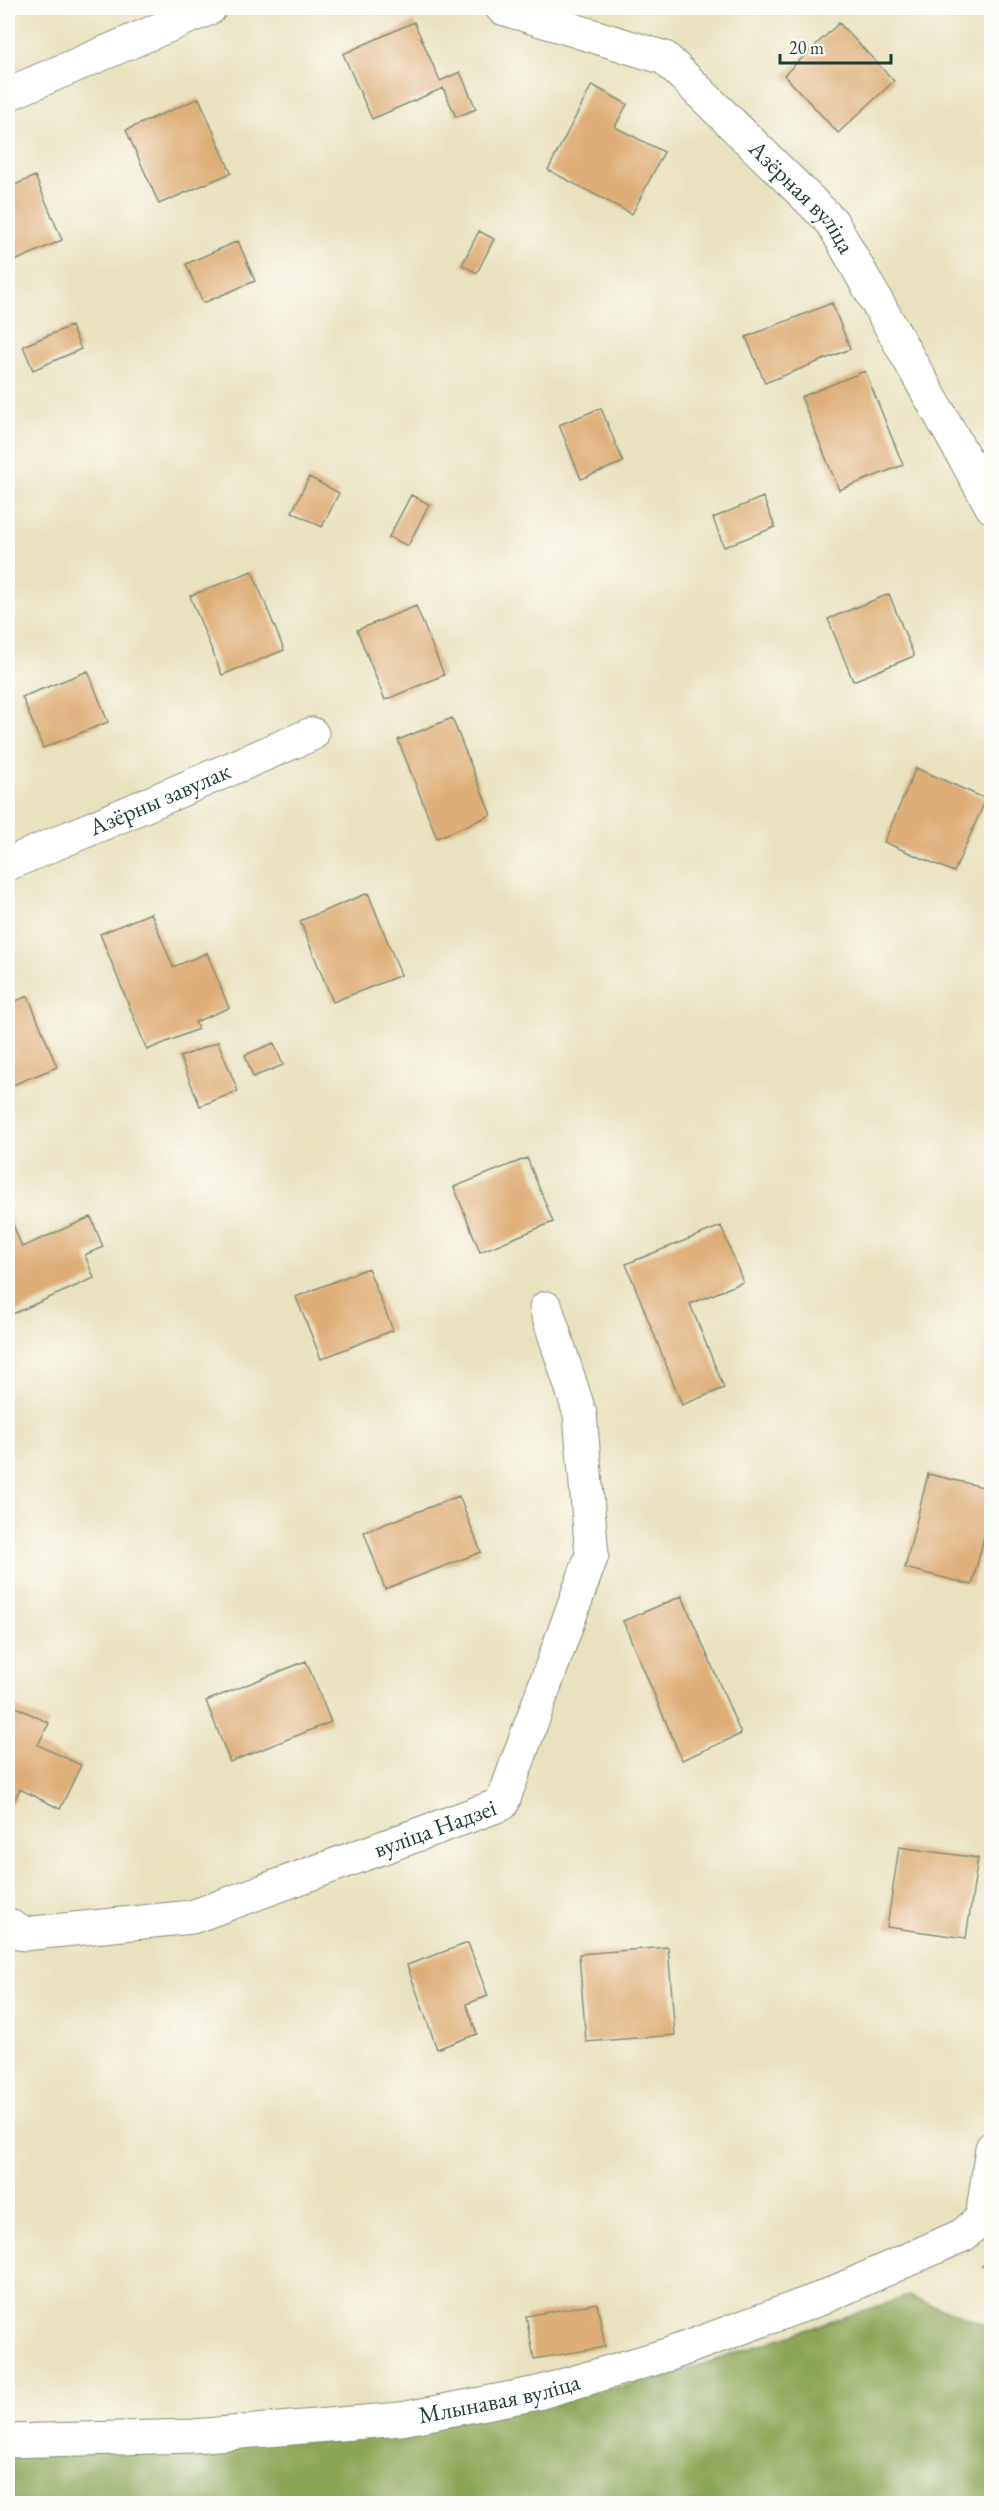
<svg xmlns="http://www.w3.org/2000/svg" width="999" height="2511" viewBox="0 0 999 2511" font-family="'EB Garamond',serif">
	<rect width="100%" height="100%" fill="#fdfcf7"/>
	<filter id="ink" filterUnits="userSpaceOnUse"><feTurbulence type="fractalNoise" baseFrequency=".0167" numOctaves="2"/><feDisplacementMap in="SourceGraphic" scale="12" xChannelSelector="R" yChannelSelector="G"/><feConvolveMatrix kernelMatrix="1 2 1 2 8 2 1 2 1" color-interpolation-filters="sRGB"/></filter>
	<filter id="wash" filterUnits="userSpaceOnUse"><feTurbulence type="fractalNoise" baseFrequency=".008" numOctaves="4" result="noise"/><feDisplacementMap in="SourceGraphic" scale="24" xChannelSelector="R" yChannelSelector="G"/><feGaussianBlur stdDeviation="1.35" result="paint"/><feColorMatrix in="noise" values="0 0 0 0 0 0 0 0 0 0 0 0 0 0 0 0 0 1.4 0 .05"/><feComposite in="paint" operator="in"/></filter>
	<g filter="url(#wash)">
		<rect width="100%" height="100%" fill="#e9e2be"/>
		<path fill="#8ca456" stroke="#567045" stroke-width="1.5" d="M908,2296L991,2326V2503H8V2452L391,2435L661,2378Z"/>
		<g id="blocks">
			<path fill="#deae78" d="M414,22L440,81L460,72L476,109L456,117L443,88L372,119L343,54Z
				M839,23L894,81L838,133L784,75Z
				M592,85L627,104L615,127L664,152L632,214L548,170Z
				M199,98L231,173L159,204L126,130Z
				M35,176L62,240L8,264V188Z
				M479,231L494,239L477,273L462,265Z
				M238,241L255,281L203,303L186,264Z
				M832,303L850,349L765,383L746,337Z
				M71,326L81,349L33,370L23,346Z
				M865,371L903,465L839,490L801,397Z
				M601,408L623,462L581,479L559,425Z
				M309,477L339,493L322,527L292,512Z
				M411,495L429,504L408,546L389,537Z
				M763,497L775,527L724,547L713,518Z
				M252,571L284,650L222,675L190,596Z
				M889,594L914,656L853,681L828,619Z
				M416,606L444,675L385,700L357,630Z
				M88,671L108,722L43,748L22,697Z
				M452,718L491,815L437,838L398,740Z
				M916,768L986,799L954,872L884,842Z
				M368,893L401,975L333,1002L300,921Z
				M151,913L173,967L207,953L229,1008L195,1022L198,1029L147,1050L100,934Z
				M28,996L57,1067L8,1087V1004Z
				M218,1042L238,1091L200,1106L180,1057Z
				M274,1043L283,1065L253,1077L245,1055Z
				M527,1158L553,1222L480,1252L454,1187Z
				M8,1212L22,1247L91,1217L103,1247L85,1255L94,1278L8,1316Z
				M721,1226L743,1282L690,1304L724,1388L682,1405L626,1264Z
				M368,1268L393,1330L321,1359L296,1297Z
				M928,1474L992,1489V1505L972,1585L905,1568Z
				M459,1496L481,1552L385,1589L364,1532Z
				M682,1596L741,1734L682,1760L623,1621Z
				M306,1661L331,1722L230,1762L206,1701Z
				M8,1703L49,1723L38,1745L81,1765L60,1809L20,1789L13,1803L8,1800Z
				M899,1847L978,1858L966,1938L887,1927Z
				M468,1943L488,1996L466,2004L477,2034L437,2049L407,1965Z
				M668,1947L675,2035L586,2042L579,1954Z
				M597,2303L605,2347L534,2359L526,2316Z"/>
		</g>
	</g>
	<g filter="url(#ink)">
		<use href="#blocks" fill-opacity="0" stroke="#849079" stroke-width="1.5"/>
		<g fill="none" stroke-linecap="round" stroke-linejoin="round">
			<g stroke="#849079" stroke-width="35">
				<g id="minor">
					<path id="s1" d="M502,8L665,58L832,222L992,507"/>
					<path d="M8,94L210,8"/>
					<path id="s2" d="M8,864L312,734"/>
					<path id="s3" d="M8,1925L24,1934L192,1917L502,1804L592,1555L580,1414L546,1308"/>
					<path d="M982,2219L992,2148"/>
					<path id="s4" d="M8,2441L193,2436L401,2419L538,2393L670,2354L822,2298L963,2235L992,2210"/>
				</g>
			</g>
			<path stroke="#849079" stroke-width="4" stroke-dasharray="1.5 4.5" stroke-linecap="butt" d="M982,2265L992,2279"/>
			<use href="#minor" stroke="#fff" stroke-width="33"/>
		</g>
	</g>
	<g text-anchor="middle" stroke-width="4.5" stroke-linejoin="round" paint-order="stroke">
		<g font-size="24" fill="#1f3d34" stroke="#fdfcf7">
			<text dy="8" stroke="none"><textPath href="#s1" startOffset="366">Азёрная вуліца</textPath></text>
			<text dy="8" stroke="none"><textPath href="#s2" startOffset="165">Азёрны завулак</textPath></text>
			<text dy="8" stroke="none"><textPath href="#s3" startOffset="446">вуліца Надзеі</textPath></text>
			<text dy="8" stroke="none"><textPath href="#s4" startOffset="494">Млынавая вуліца</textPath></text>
		</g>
	</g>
	<rect width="999" height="2511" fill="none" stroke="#fdfcf7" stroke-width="30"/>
	<path d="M780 54v9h111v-9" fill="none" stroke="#1f3d34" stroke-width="3"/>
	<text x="789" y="54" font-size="18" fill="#1f3d34" stroke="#fdfcf7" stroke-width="4.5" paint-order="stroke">20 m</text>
</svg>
